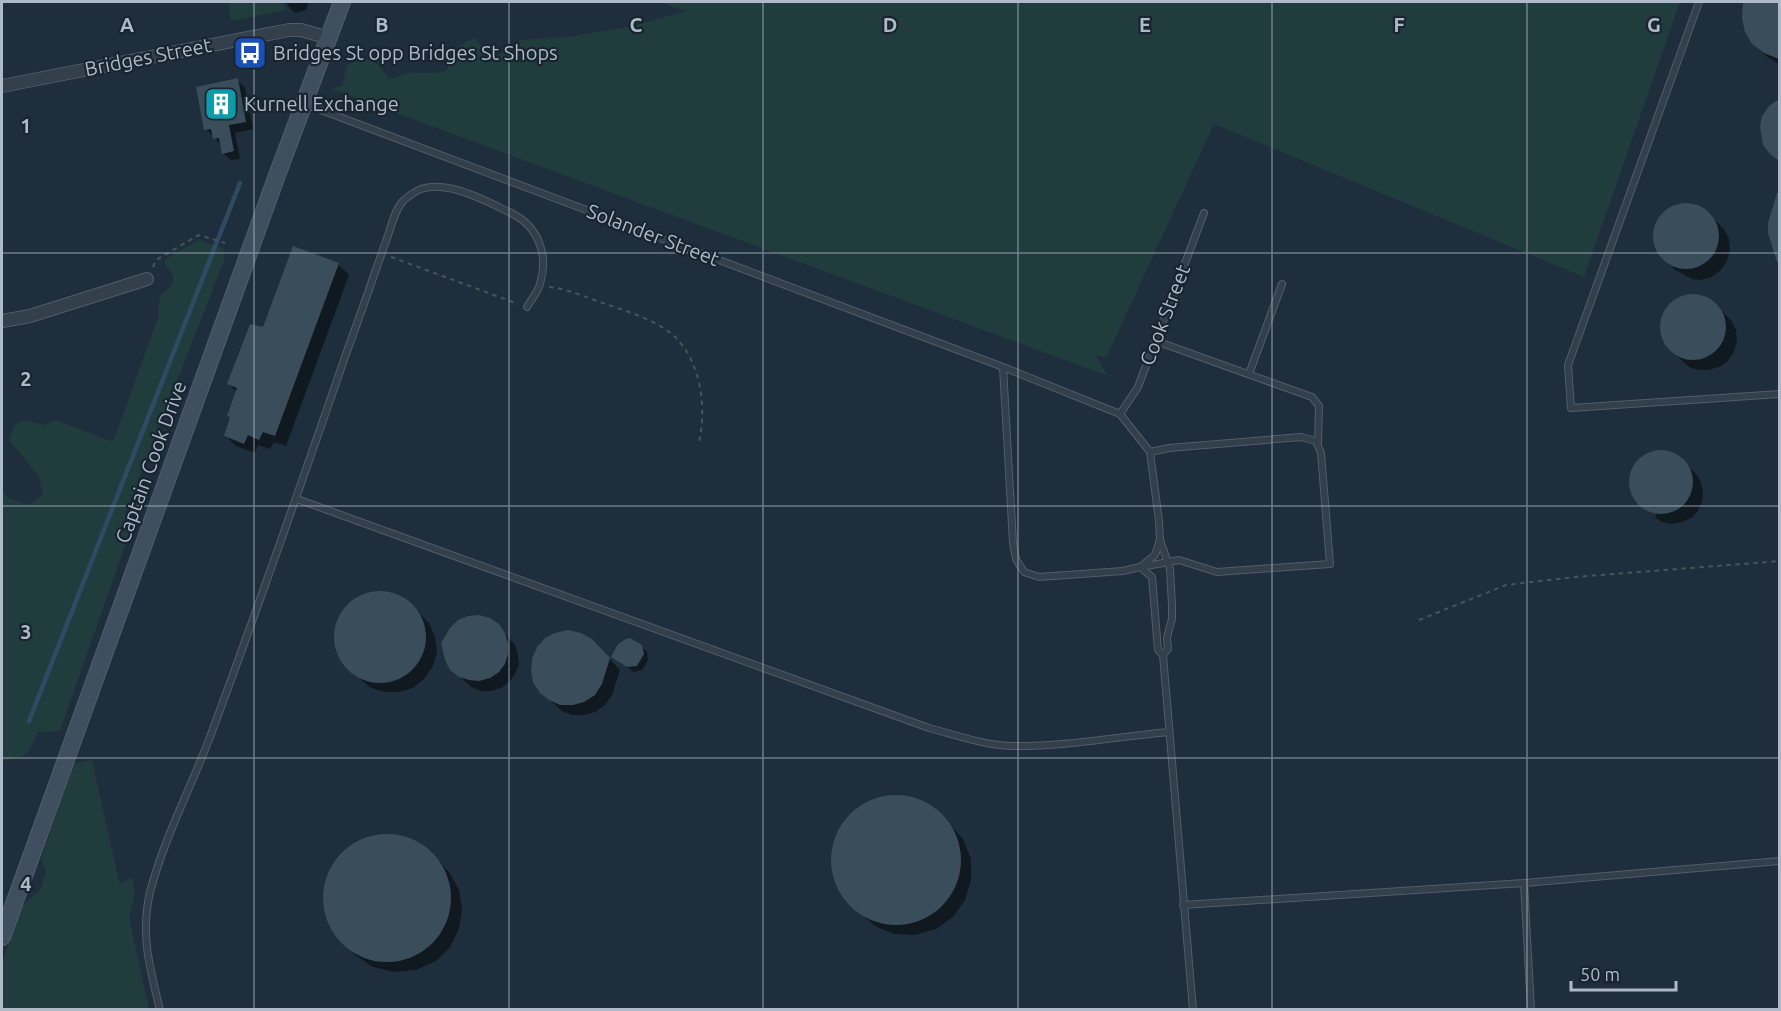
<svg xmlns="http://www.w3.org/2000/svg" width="1781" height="1011" viewBox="0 0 1781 1011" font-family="Ubuntu,sans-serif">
	<rect width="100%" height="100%" fill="#1f2e3c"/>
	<path fill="#213c3d" d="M228,2H284L286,10L231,21Z
		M663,2H1680L1584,277L1214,124L1106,358L1095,354L1108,376L331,89L342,86L347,65L360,57L378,64L389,79L409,73H435L445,71L454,58L459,46L475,38L489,54L497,56L520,40L568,37L628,27L687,11L668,6Z
		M199,240L223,248L225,258L126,512L129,522L132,526L60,731L38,732C27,757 29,756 2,761V491L9,498L28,505L43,494L38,475L9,440L14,426L24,420L44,425L56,420L113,442L159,315L158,306L161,294C177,285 176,275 164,263L167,258Z
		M92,760L120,885L132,877L135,893L129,917L149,1009H2V963L22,906L41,888L46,872L41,859L74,763Z"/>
	<path fill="#0007" d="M287,2H309L306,10L295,13L288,6Z
		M1746,2H1780V65L1765,55L1753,43L1745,4Z
		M237,80L245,88L253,129L235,133L240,159L231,160L223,153L222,146L206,129Z
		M1780,101V162L1764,144L1761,126L1770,108Z
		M1780,204V249L1772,242Z
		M1684,205H1695L1705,210L1724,229L1729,239L1730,250L1727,261L1721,270L1712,277L1701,280L1692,279L1675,270L1658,251L1655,242L1657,223L1664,214L1673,208Z
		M338,264L349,275L286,446L274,442L270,449L258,445L255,453L236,446L225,435L237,392L229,384L264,329Z
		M1690,295L1701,296L1711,301L1731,320L1736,330L1737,341L1734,352L1728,361L1719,367L1708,370H1698L1689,367L1670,349L1662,333L1664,314L1670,305L1679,298Z
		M1658,452H1668L1677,456L1696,474L1701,482L1703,492L1702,502L1698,511L1691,518L1682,522L1671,524L1662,522L1650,514L1655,517L1657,514L1641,505L1635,497L1631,488V478L1634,468L1640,460L1648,454Z
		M378,592L393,594L407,600L429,623L435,637L437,652L433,666L424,679L413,688L399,692H385L371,688L360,679L340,656L336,642V628L342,614L351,603L363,595Z
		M498,626L515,645L518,655L519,665L515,674L509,682L501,688L491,691H481L471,687L452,669Z
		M641,646L647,652L648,660L642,670L634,672L613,657Z
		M602,651L620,670L612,695L605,705L595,712L584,715H572L562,711L541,692Z
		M899,796L920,801L938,811L963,839L971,859V880L965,900L953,917L936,929L915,935L894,934L875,926L859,912L847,901L837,883L832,862L835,841L845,822L860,808L879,798Z
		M387,835L407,838L425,847L450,873L459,890L462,910L459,929L450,947L436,961L416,970L394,972L373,967L355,955L330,926L324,906L325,884L334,864L349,848L368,838Z"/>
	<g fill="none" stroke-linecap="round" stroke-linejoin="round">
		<path stroke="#2f4a63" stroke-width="4.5" d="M29,721L240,183"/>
	</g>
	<path fill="#3a4d5b" d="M1743,2H1779V59L1764,53L1752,44L1745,32L1742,18Z
		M238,78L246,122L229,125L234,151L222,154L219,138L213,139L211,129L204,130L196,87Z
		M1779,99V161L1769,153L1763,145L1760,126L1762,116L1769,106Z
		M1777,193H1779V262H1777L1768,233V223Z
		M1653 236a33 33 0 1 1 66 0a33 33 0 1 1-66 0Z
		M293,246L339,263L275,436L263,432L259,440L248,435L244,444L224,436L230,417L227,416L237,388L227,384L250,324L263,327Z
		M1660 327a33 33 0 1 1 66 0a33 33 0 1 1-66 0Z
		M1629 482a32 32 0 1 1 64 0a32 32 0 1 1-64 0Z
		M334 637a46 46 0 1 1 92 0a46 46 0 1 1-92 0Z
		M479,615L490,618L499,624L505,633L508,643V654L505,664L499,672L490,678L479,681L469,680L459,677L450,670L445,660L441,643L450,628L458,620L468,616Z
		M568,630L581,633L592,639L610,658L602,684L595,695L584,702L573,705H560L549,700L540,693L533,682L531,671L532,659L537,647L545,638L555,633Z
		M630,638L642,645L644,654L637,666L627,667L611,657L618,644L626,639Z
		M831 860a65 65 0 1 1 130 0a65 65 0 1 1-130 0Z
		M323 898a64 64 0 1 1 128 0a64 64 0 1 1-128 0Z"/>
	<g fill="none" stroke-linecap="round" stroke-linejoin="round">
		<g stroke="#515d69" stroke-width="8">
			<path id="lane" d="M1699,2L1568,365L1571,408L1780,394
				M305,104L1003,367L1120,414L1150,452L1159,521L1160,540L1155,555L1140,567L1123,571L1039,577L1024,572L1016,559L1013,543L1003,367
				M1156,341L1312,397L1319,406L1318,443
				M1249,374L1282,284
				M1120,414L1138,387L1204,213
				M297,499L929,728C956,735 983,745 1011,746C1063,747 1116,737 1168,732
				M1160,540L1170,569L1172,605V619L1167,637L1168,649L1163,655
				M1140,567L1152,577L1158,650L1163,655L1193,1010
				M1141,567L1179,560L1217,572L1330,564L1321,453L1316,441L1301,437L1169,448L1150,452
				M1524,883L1531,1010
				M1183,905L1524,883L1780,861
				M160,1010C150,968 140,935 150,892C165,835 193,784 213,729C259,604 303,479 346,354C360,316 373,278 386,241C391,228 394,211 403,201C406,198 409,196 412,194C437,174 484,200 509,212C538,225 549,254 540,284C538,292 531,300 527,307"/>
		</g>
		<g stroke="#515d69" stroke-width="14">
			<path id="street" d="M2,86L289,30H301L329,38
				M2,321L30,316L147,279"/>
		</g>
		<g stroke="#515d69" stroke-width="18">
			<path id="secondary" d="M2,937L276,178L342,2"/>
		</g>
		<path stroke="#3f595a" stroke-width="2" stroke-dasharray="4.5 4.5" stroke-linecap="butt" d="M391,257L518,304
			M153,267L156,260L199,235L225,243
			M549,287C569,289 587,298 606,304C628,312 654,319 673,335C701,360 707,408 699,442
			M1419,620L1506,585L1575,577L1780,561"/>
		<use href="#lane" stroke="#33404c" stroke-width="6"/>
		<use href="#street" stroke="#33404c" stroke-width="12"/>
		<use href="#secondary" stroke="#404f5f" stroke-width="16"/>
	</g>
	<path fill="none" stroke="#aebac8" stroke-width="1.5" stroke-opacity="0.55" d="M254,2V1010M509,2V1010M763,2V1010M1018,2V1010M1272,2V1010M1527,2V1010M2,253H1780M2,506H1780M2,758H1780"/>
	<defs>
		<g id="bus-square" transform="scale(1.725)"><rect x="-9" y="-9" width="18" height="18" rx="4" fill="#1a4fb4" stroke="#182530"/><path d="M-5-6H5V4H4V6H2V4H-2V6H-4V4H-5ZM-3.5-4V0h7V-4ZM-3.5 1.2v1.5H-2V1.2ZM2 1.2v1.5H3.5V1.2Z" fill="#fff"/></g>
		<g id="building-square" transform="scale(1.725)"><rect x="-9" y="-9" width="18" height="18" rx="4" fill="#0f9aa8" stroke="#182530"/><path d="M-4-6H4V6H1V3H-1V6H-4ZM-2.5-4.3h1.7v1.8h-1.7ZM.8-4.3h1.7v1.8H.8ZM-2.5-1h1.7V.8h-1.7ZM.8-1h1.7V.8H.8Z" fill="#fff"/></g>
	</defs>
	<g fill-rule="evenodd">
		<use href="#bus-square" x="250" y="53"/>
		<use href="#building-square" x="221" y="104"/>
	</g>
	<g text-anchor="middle" stroke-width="4.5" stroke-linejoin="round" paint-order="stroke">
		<g font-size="20" fill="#aebac8" stroke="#182530" text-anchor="start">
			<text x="273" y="60">Bridges St opp Bridges St Shops</text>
			<text x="244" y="111">Kurnell Exchange</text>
		</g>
		<g font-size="20" fill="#aebac8" stroke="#182530">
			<text transform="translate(148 57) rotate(-11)" y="7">Bridges Street</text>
			<text transform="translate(653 235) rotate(21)" y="7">Solander Street</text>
			<text transform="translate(1165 315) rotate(-69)" y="7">Cook Street</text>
			<text transform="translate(151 462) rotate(-70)" y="7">Captain Cook Drive</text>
		</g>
	</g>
	<g font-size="20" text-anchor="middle" font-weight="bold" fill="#aebac8" stroke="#182530" stroke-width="4.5" stroke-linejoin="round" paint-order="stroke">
		<text x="127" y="32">A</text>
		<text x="382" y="32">B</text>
		<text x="636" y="32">C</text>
		<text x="890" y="32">D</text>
		<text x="1145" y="32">E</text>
		<text x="1399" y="32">F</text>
		<text x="1654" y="32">G</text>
		<text x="26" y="133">1</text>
		<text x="26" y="386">2</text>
		<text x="26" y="639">3</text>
		<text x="26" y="891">4</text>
	</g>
	<rect width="1781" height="1011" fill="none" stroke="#aebac8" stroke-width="6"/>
	<path d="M1571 981v9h105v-9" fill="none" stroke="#aebac8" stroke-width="3"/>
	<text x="1580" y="981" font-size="18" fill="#aebac8" stroke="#182530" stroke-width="4.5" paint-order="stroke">50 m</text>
</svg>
